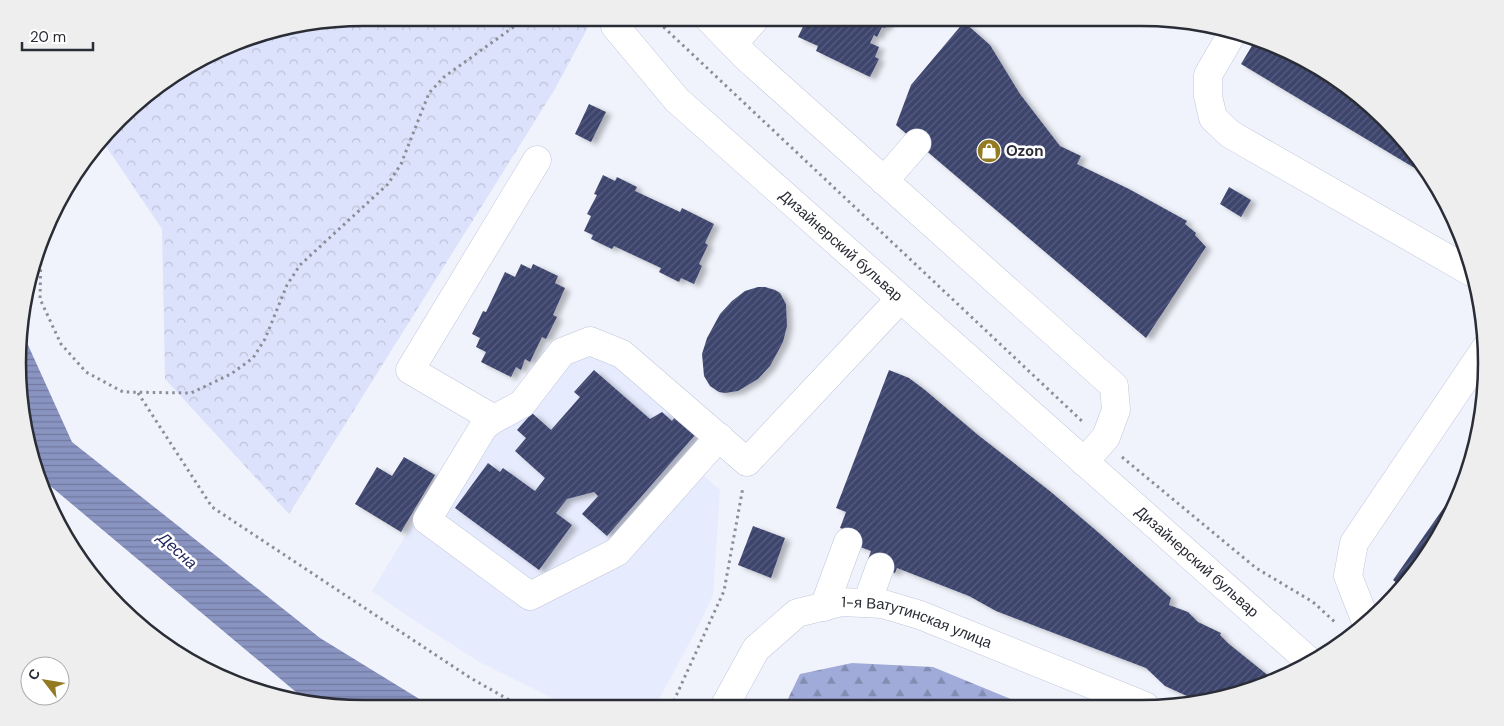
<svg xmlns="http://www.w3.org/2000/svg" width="1504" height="726" viewBox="0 0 1504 726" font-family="'DM Sans',sans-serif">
	<defs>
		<pattern id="forest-firs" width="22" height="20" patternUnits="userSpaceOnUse" patternTransform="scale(1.25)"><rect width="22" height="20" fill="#a0abd9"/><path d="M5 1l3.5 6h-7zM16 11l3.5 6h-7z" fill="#838cb1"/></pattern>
		<pattern id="park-crowns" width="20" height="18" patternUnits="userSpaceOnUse" patternTransform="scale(1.25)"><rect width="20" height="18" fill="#dce2fb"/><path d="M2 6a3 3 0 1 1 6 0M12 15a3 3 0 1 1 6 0" fill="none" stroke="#bdc2d8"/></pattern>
		<pattern id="water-rules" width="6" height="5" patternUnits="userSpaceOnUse" patternTransform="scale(1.25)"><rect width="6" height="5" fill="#8a94c1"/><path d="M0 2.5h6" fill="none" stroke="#71799e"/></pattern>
		<pattern id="building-hatch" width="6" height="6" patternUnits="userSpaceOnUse" patternTransform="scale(1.25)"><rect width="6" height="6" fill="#3d456d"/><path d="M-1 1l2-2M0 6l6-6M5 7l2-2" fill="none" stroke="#575e7e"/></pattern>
		<filter id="shadow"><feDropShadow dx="5.5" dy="3" stdDeviation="2.5" flood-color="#0004"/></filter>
	</defs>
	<rect width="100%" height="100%" fill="#f1f3fc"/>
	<path fill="#e6ebfd" d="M587,355L598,356L608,361L715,452L700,472L720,490L713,595L701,621L655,707L573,708L481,663L406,615L372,591L461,444L487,440L574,359Z"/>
	<path fill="url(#forest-firs)" d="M852,663L933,667L1028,706L784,707L800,674Z"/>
	<path fill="url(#park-crowns)" d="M363,18H593L555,89L289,514L165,379L162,229L101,139L152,89L252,36Z"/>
	<path fill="url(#water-rules)" d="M23,334L72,442L320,638L434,708H363L309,703L42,479L20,408Z"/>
	<path fill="url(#building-hatch)" filter="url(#shadow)" d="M807,18H891L885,28L882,27L877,37L874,35L870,43L879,47L875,57L879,59L870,77L816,51L818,46L798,37Z
		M964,22L990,45L1020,94L1060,146L1081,156L1077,164L1129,189L1187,221L1185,224L1196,233L1195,235L1206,247L1146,338L896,125L911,85Z
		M1256,39L1273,44L1333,76L1386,119L1428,171L1433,179L1241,64Z
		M589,104L606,112L591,142L575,134Z
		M603,175L615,181L617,177L637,187L635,191L680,212L682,208L714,224L705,243L708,245L699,264L702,266L694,284L681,278L679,282L659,272L661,268L614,246L612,249L591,239L593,235L584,231L591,216L587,214L597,195L594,194Z
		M1229,187L1251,200L1241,217L1220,204Z
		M521,264L531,269L533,264L558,276L555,283L565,288L553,315L557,317L546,339L542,337L530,362L525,359L521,370L516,367L511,377L481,362L486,352L476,347L480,338L472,334L483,311L486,312L505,272L515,277Z
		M758,287H765L775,290L780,293L786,304L787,326L783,342L770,366L758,379L738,391L725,393L719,392L710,386L704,376L702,354L707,338L720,314L732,301L745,291Z
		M594,370L650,419L662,412L672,421L675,417L695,435L607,536L582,514L598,496L594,492L567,499L556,513L572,525L539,570L455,508L488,463L500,472L503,468L535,491L545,478L515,451L526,438L517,430L532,413L551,430L580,397L574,392Z
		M889,370L909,378L925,390L978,435L1051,492L1099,533L1171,598L1169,605L1188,612L1198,622L1221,633L1220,635L1229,644L1275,681L1204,701L1189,697L1165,686L1146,668L996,611L969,596L897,568L895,573L867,562L871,551L839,539L843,529L840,528L846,512L836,508Z
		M404,457L435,475L401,532L355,504L377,467L392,476Z
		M1466,476L1460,495L1415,574L1402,587L1393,580Z
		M753,526L785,538L771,578L738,565Z"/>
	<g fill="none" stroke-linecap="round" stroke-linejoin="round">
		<g stroke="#c0c6dc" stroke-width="29">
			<g id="minor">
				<path id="s1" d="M615,18V26L677,100L1309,661"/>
				<path d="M708,18L746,57L1114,386L1116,410L1106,437L1084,462"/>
				<path d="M1233,32L1208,75V96L1213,118L1230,134L1473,273"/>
				<path d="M734,43L756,18"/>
				<path d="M537,160L410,370L494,419L522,404L562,352L590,341L622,354L747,462L900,299"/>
				<path d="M884,181L917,143"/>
				<path d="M494,419L484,426L427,520L530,596L617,552L719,437"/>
				<path d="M867,603L880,567"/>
				<path d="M824,607L848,542"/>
				<path d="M1366,622L1348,576L1354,543L1485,349"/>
				<path id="s2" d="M724,707L756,649L797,613L842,602L883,604L920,615L1145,706"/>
			</g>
		</g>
		<path stroke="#8c8e97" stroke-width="3" stroke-dasharray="2.5 4" stroke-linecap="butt" d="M654,18L1084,423
			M41,250L40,299L61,344L86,372L123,392L191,393L231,374L253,358L265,339L287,285L300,265L388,184L401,164L429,93L444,77L526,18
			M138,393L212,507L469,677L523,708
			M1122,457L1256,568L1313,602L1337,624
			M671,707L724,591L743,487"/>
		<use href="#minor" stroke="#fff" stroke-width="28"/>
	</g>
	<defs>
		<g id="shop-disc" transform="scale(1.25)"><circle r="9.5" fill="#927b22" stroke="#fff"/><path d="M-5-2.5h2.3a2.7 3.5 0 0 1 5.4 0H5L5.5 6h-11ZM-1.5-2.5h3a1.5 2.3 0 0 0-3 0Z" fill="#fff"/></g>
	</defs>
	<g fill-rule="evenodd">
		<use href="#shop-disc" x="989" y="151"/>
	</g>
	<g text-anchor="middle" stroke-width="5" stroke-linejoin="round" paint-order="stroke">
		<g font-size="15" font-weight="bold" fill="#2b2d36" stroke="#fff" text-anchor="start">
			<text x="1006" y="156">Ozon</text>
		</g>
		<g font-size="15" fill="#2b2d36" stroke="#fff">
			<text dy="5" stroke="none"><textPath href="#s1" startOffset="324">Дизайнерский бульвар</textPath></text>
			<text dy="5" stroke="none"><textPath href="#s1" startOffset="800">Дизайнерский бульвар</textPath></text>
			<text dy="5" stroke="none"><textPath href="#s2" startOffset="245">1-я Ватутинская улица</textPath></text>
		</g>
		<g font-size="16" font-style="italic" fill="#21275e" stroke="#fff">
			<text transform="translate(178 550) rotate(42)" y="6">Десна</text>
		</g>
	</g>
	<path d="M0 0H1504V726H0ZM363 26H1141A337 337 0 0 1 1478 363V363A337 337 0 0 1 1141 700H363A337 337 0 0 1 26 363V363A337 337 0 0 1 363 26Z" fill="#eeeeef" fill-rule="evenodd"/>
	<path fill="none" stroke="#2b2d36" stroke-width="2.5" d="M363 26H1141A337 337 0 0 1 1478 363V363A337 337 0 0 1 1141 700H363A337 337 0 0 1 26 363V363A337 337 0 0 1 363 26Z"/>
	<g transform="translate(45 681) rotate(301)"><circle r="24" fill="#ffffff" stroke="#aaabaf"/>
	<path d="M0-4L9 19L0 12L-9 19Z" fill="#927b22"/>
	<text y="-8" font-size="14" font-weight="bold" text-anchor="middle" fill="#2b2d36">С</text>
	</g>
	<path d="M22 42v8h71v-8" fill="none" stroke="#2b2d36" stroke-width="2.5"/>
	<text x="30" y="42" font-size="15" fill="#2b2d36" stroke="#ffffff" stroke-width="4" paint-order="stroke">20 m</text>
</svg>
